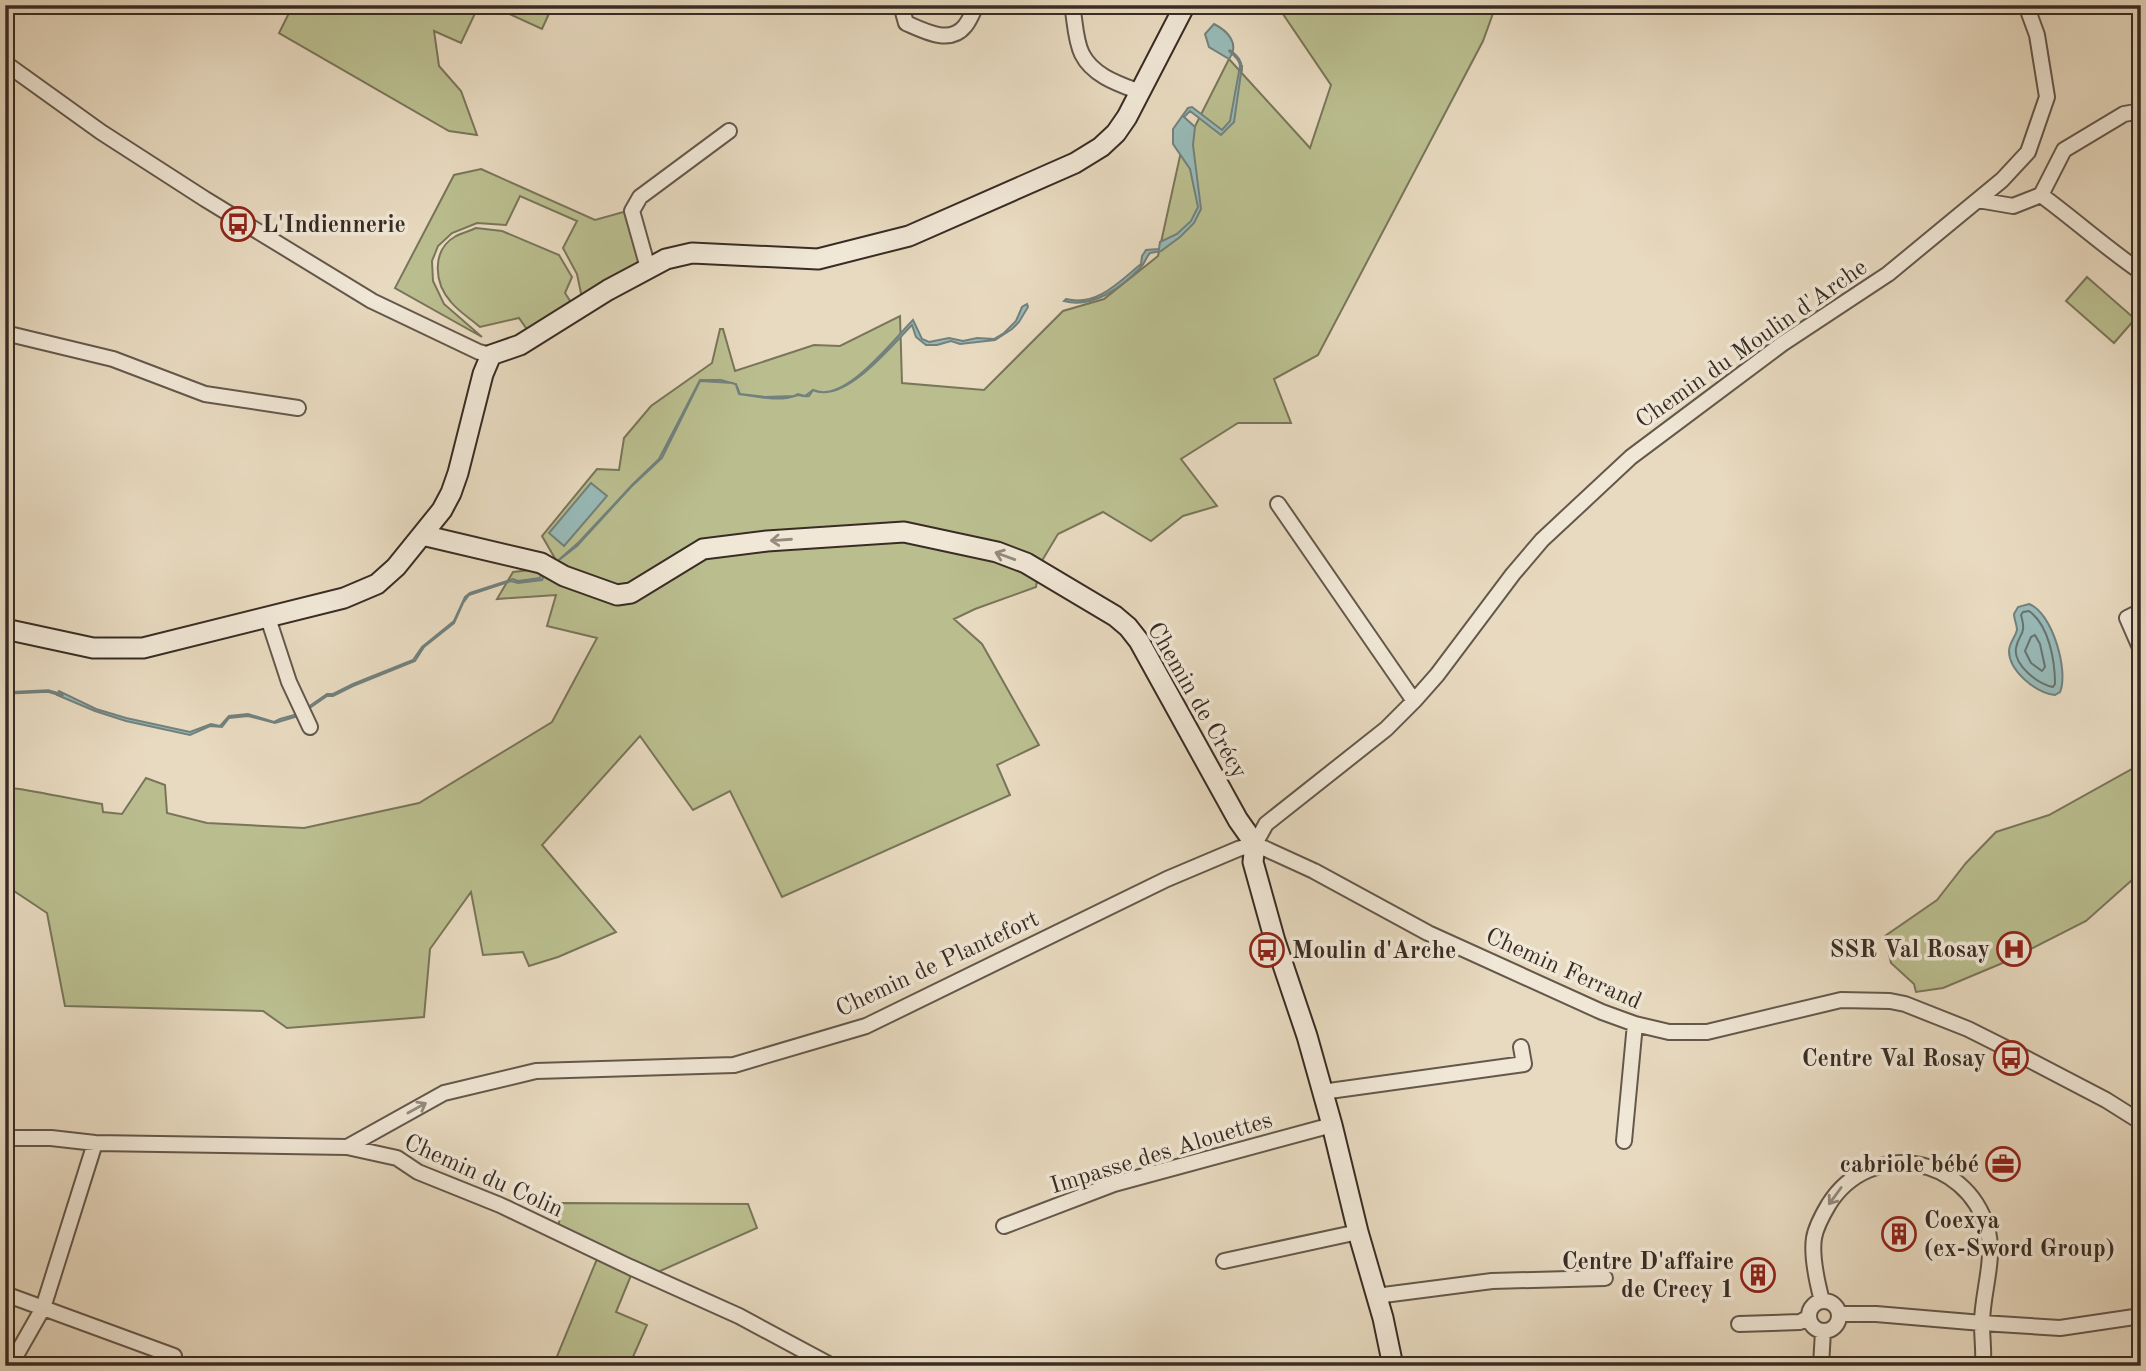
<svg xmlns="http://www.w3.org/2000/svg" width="2146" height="1371" viewBox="0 0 2146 1371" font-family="'Old Standard TT',serif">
	<rect width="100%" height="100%" fill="#e8dac0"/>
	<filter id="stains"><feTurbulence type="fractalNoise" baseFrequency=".00286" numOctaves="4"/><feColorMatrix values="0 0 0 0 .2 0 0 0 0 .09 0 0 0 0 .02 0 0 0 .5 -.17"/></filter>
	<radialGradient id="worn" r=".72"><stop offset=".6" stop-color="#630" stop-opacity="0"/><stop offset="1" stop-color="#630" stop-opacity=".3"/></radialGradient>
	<path fill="#babe8f" stroke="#79755a" stroke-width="2" d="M293,5H479L461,43L434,31L439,66L461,91L477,135L449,131L279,33Z
		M490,5H553L542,29Z
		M1300,5H1496L1483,41L1318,355L1274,379L1291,423H1238L1181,459L1217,506L1183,516L1151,541L1103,512L1058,534L1040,564L1036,587L975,609L954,619L982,644L1039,745L997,765L1010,795L782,897L730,791L693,810L640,736L542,845L616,932L558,957L529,966L523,952L483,955L471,892L430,949L424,1017L287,1028L263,1011L65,1006L47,913L5,885V787C38,791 69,799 102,804L103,812L122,814L146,778L165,785L167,813L207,823L304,828L419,803L552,722L597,638L547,626L556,595L497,599L513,572L560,567L542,536L597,469L619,470L624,438L651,406L712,363L720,329H723L735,371L814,345L840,346L900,316L902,383L984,390L1063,311L1104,299L1158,256L1180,156L1229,59L1310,148L1331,85L1283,14Z
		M481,169L595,220L627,211L641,262L582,298L577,274L563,248L577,221L520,196L506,225L477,223L452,233L438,246L432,261L433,281L444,304L482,337L395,288L454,175Z
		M476,228L502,231L559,255L572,277L565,293L572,304L528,331L519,318L480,327C471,319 459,312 451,302C434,283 431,250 456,236C462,233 470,231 476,228Z
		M2087,277L2135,319L2114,343L2066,301Z
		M2141,764V872L2086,921L2005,962L1943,988L1916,992L1914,984L1891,963L1885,936L1937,900L1966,863L1996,832L2049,815Z
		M562,1203L748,1204L757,1228L658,1272L558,1229Z
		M597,1259L632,1273L616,1312L647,1325L629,1366H553Z"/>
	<path fill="#98bab8" stroke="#72817d" stroke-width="2" d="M1214,24C1228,31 1240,44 1229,59L1209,47L1205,34Z
		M1240,66H1242L1234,122L1221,135L1190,111L1184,117L1195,127L1193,145L1201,209L1194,223L1180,237L1161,251L1150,253C1146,257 1145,263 1141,267C1122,287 1093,309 1064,301L1066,299C1097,307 1120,281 1141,264L1142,256L1146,250L1159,249L1160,242L1177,234L1191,221L1198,207L1190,169L1173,144V129L1188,108L1192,107L1222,130L1230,121Z
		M1027,304L1028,307L1019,322L1012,329L995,340L960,344L951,341L937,345H926L916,337L912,325C890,347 845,404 813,390L809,396C805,397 802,396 798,395C780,402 758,397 739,394L736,385L733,383L700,381L662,458L631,487L577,546L554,564L579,542L633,484L659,459L700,380H721L735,384H736L740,394L765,397L794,396L798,394L805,396L813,390C844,405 893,340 913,320L922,339L929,342L949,338L963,341L977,338L994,339L1004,333L1016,321L1022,307Z
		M591,483L607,496L564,546L549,533Z
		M541,575L544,576L542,580L518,583L511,581L469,595L463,603L454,623L424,647L415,661L353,686L333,696H327L298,716L275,723L248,716L229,718L222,727L210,726L190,735L126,721L95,711L57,695L59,691L96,709L126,718L190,732L211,724L220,726L229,716L248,714L274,722L280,719L298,714L327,694H333L353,684L413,660L422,647L454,621L465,597L470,593L513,579L518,581L540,578Z
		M2029,604C2052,612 2069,671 2060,692L2055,695C2036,693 2009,671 2009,651C2009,643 2015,638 2017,630C2017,625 2014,619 2014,614L2018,607Z"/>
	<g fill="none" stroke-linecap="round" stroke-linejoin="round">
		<path stroke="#68736e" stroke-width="2" d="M2029,611C2049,625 2055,661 2055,684L2053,687C2038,684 2013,665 2016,648C2019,632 2027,636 2021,615L2023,612Z
			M2035,635L2040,644L2045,667L2042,671L2031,663L2025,651L2031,637Z"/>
		<path stroke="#72817d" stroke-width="3.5" d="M1225,8L1230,5
			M1230,51C1237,57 1242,61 1241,71
			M5,693L48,691L62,695"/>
		<g stroke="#64584b" stroke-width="18">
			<path id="street" d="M901,5L906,23C924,31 950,45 965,26C970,20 973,12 976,5
				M1072,5C1075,20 1075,40 1082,54C1093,76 1119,84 1140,92
				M5,63L101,132L205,199L372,301L479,352L491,355
				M2041,195C2075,220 2106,248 2141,272
				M1978,200L2013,206L2041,195L2064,150L2124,114L2141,111
				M648,268L632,211L640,197L729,131
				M5,333L113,359L205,394L298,408
				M1278,504L1414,701
				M2141,611L2127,618L2141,650
				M268,618L289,682L310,727
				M1255,844L1266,824L1386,729L1414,701L1437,675L1513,574L1542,540L1631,457L1782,344L1888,274L2002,180L2028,152L2047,97L2037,35L2026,5
				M1255,844L1314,871L1428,933L1602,1012L1635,1024L1669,1032H1707L1841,1000L1890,1001L1905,1004L1968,1029L2014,1052L2106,1100L2141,1122
				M1322,1092L1524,1064L1521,1047
				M5,1138H51L95,1143L347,1147L397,1158L418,1172L500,1205L630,1267L739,1316L832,1366
				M1624,1141L1635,1024
				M347,1147L444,1093L536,1071L734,1065L866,1026L1167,879L1238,849L1255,844
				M1004,1226L1114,1184L1332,1125
				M1224,1261L1358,1232
				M5,1294L174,1356
				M1376,1296L1492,1281L1605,1278
				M1822,1301C1817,1282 1811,1257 1814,1238C1816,1226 1823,1214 1829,1204C1870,1139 1966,1155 1987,1228C1996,1258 1982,1293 1982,1323C1982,1338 1984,1351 1983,1366
				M1809 1316a15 15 0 1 1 30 0a15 15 0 1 1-30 0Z
				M1839,1314H1876L1982,1323L2060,1328L2141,1316
				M1739,1324L1800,1322L1809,1317
				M10,1366L43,1308L95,1143
				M1821,1366L1823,1331"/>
		</g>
		<g stroke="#382c24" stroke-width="23">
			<path id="secondary" d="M422,535L541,563L564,576L617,595L631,593L703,549L767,541L904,532L997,552L1026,563L1115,616L1128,627L1139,641L1238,820L1255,844L1253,862L1275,941L1307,1036L1332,1125L1358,1232L1383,1318L1393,1366
				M5,629L93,648H143L344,598L377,584L396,567L442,510L451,493L458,473L483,374L491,355L520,345L608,290L666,259L692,253L818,259L909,236L1075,163L1101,147L1116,133L1127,117L1185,5"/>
		</g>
		<use href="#street" stroke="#f0e7d6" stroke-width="14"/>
		<use href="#secondary" stroke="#f0e7d6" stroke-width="19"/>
	</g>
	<defs><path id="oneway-shaft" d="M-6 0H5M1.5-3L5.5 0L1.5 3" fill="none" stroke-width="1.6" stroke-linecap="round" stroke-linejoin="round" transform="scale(1.75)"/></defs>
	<g stroke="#948a7d">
		<use href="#oneway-shaft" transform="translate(781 540) rotate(176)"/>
		<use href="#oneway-shaft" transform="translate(1005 556) rotate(-160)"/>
		<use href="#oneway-shaft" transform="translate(417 1108) rotate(-29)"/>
		<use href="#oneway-shaft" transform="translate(1835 1196) rotate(126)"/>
	</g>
	<defs>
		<g id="bus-ring" transform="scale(1.75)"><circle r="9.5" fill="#f0e7d6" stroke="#8f2418" stroke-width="1.5"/><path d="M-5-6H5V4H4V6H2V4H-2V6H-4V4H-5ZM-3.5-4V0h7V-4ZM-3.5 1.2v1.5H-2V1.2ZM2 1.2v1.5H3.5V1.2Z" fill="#8f2418"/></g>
		<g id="hospital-ring" transform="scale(1.75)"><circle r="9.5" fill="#f0e7d6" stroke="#8f2418" stroke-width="1.5"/><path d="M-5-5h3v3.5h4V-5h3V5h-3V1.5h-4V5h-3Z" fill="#8f2418"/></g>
		<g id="office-ring" transform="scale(1.75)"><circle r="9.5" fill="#f0e7d6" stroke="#8f2418" stroke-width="1.5"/><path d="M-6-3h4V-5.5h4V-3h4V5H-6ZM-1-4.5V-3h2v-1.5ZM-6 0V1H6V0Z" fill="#8f2418"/></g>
		<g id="building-ring" transform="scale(1.75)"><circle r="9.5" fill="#f0e7d6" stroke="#8f2418" stroke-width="1.5"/><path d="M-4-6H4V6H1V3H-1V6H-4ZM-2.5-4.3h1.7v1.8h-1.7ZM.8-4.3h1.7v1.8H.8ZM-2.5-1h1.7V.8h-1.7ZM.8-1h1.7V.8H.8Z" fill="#8f2418"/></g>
	</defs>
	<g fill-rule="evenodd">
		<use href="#bus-ring" x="238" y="224"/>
		<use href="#hospital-ring" x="2014" y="949"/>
		<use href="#bus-ring" x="1267" y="950"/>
		<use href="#bus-ring" x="2011" y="1058"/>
		<use href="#office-ring" x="2003" y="1164"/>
		<use href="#building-ring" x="1899" y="1234"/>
		<use href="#building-ring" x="1758" y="1275"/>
	</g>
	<g text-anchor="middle" stroke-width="7" stroke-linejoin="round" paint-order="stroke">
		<g font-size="24" font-weight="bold" fill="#382c24" stroke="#f0e7d6" text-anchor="end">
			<text x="262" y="232" text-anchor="start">L'Indiennerie</text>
			<text x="1990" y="957">SSR Val Rosay</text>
			<text x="1292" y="958" text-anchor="start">Moulin d'Arche</text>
			<text x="1986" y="1066">Centre Val Rosay</text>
			<text x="1979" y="1172">cabriole bébé</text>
			<text x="1924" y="1228" text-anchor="start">Coexya<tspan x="1924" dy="28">(ex-Sword Group)</tspan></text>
			<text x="1734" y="1269">Centre D'affaire<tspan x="1734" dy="28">de Crecy 1</tspan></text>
		</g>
		<g font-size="24" fill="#382c24" stroke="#f0e7d6">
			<text transform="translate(1751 343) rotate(-35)" y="8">Chemin du Moulin d'Arche</text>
			<text transform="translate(1198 700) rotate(60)" y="8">Chemin de Crécy</text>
			<text transform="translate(937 963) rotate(-25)" y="8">Chemin de Plantefort</text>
			<text transform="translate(1564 968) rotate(24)" y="8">Chemin Ferrand</text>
			<text transform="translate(1161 1152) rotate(-17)" y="8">Impasse des Alouettes</text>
			<text transform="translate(484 1175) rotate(24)" y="8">Chemin du Colin</text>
		</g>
	</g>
	<rect width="2146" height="1371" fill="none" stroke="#e8dac0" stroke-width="28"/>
	<rect x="7" y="7" width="2132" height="1357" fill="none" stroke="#382c24" stroke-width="3.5"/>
	<rect x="14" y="14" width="2118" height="1343" fill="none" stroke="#382c24" stroke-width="2"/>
	<rect width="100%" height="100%" filter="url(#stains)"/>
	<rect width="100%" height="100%" fill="url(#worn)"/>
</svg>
